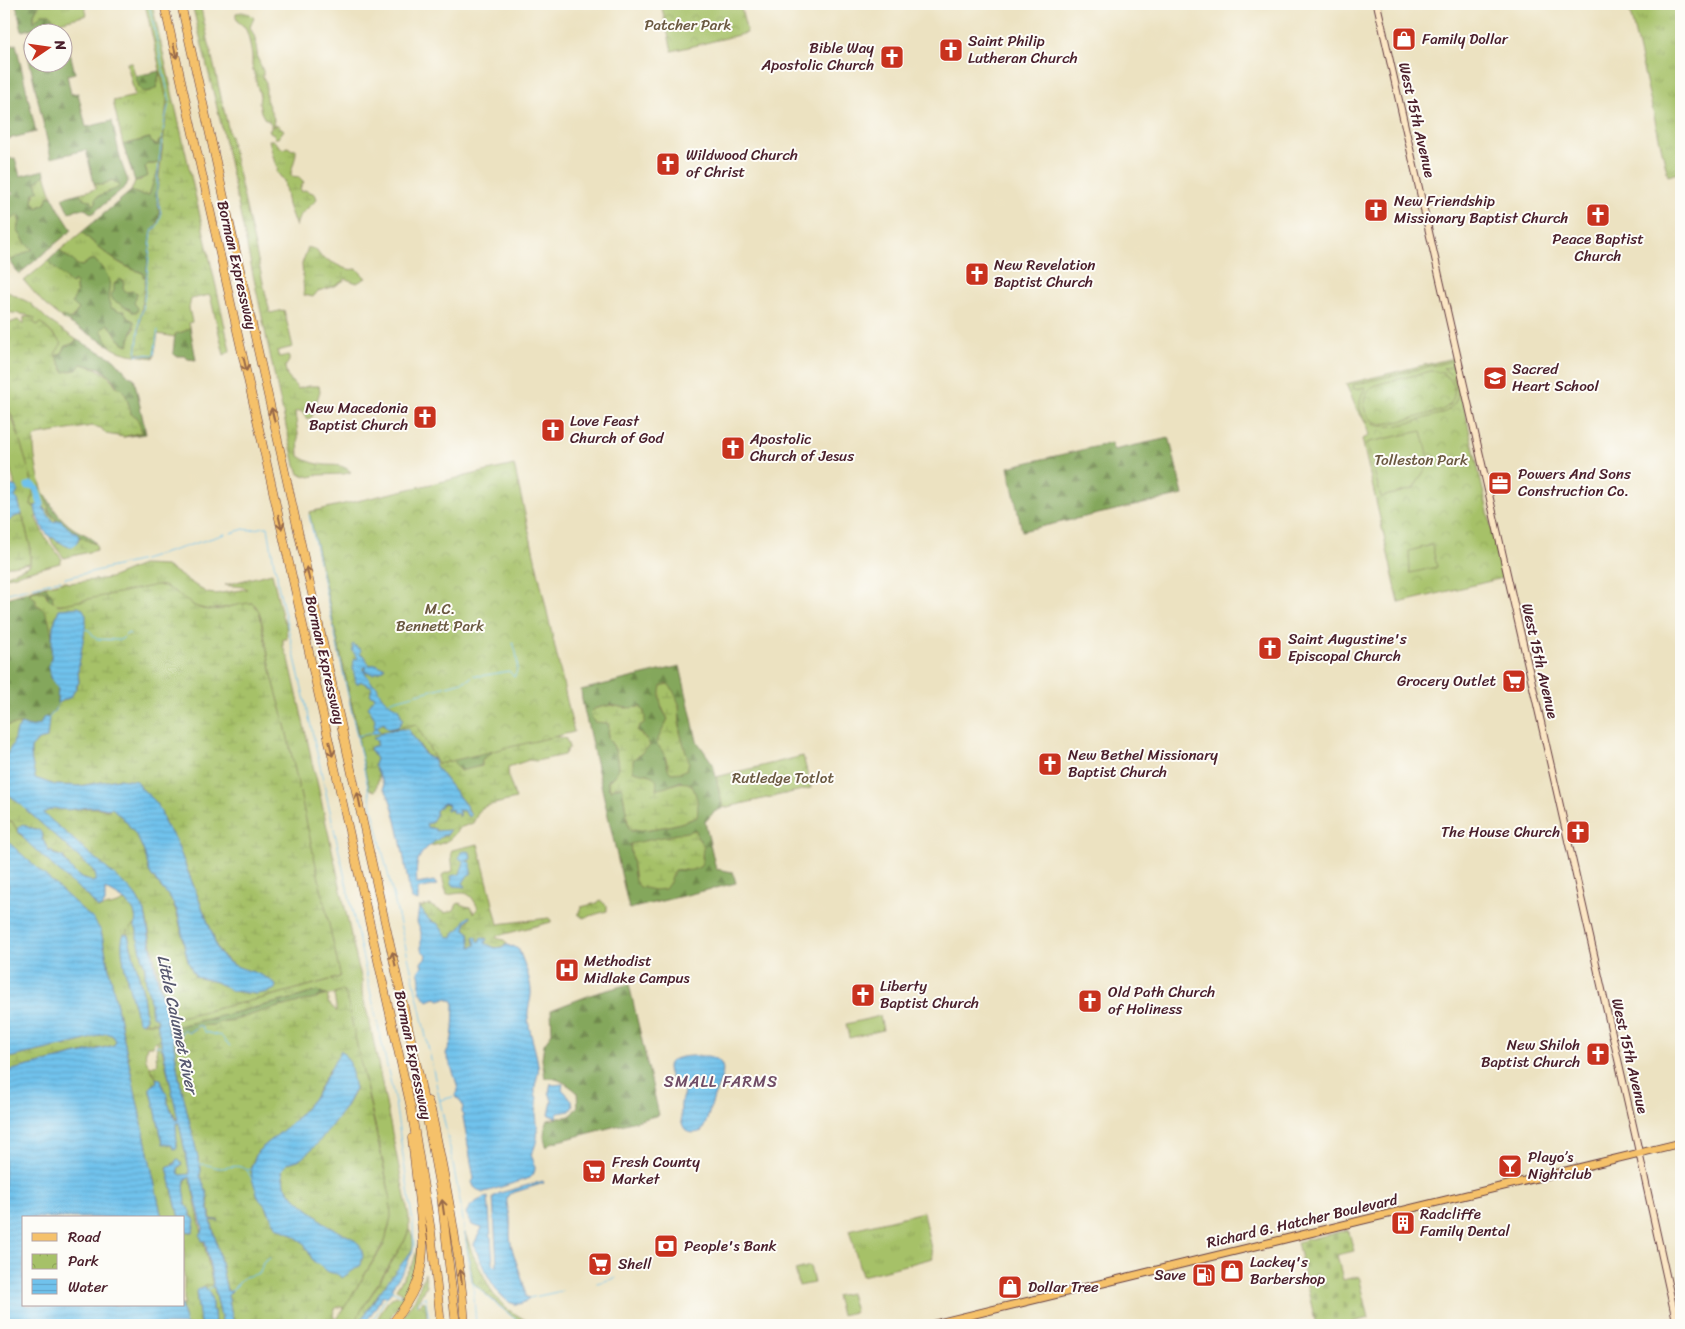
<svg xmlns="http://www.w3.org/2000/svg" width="1685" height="1329" viewBox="0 0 1685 1329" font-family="Sriracha,sans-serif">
	<defs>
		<pattern id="grass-tufts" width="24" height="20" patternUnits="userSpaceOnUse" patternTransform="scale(1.25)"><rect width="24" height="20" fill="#a6c168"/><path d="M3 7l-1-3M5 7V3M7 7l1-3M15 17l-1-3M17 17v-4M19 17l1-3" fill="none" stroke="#90a55a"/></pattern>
		<pattern id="forest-firs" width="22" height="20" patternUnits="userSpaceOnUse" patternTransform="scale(1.25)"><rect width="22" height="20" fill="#84a75c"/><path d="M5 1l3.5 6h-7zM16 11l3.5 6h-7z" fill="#6e874c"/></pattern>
		<pattern id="wetland-marsh" width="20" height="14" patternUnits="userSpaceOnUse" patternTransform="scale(1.25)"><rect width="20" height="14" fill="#a6c168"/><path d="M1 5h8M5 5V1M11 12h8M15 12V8" fill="none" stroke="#90a55a"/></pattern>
		<pattern id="cemetery-stones" width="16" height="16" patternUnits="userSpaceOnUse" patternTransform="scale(1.25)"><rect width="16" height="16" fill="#a6c168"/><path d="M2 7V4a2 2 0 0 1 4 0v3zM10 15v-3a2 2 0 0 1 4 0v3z" fill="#90a55a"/></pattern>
		<pattern id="park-crowns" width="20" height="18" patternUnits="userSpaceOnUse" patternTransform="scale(1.25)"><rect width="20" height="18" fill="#a6c168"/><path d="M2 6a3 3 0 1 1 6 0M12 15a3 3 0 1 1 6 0" fill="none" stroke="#90a55a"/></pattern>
		<pattern id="water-rules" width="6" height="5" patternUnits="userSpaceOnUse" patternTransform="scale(1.25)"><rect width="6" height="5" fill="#70c2ec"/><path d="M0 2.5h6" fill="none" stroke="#62a6cb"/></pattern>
	</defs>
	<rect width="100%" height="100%" fill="#fdfcf7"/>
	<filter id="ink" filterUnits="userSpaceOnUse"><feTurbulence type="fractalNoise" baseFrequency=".02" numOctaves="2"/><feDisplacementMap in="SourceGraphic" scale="10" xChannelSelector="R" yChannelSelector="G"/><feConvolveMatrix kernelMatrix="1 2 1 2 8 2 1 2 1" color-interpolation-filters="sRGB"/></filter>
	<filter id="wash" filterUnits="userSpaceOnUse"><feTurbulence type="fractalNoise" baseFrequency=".0096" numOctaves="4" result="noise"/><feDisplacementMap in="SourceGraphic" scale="20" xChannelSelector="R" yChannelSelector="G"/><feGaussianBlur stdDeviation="1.12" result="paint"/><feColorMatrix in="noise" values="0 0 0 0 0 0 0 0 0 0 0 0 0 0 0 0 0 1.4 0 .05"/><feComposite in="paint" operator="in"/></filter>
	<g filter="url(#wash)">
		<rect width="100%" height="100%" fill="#ece2c1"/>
		<path fill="url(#grass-tufts)" stroke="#78704a" d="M39,4H84L87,15L55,23L50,15L34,22V14Z
			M1628,4H1681V172L1668,176Z
			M131,62L140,89L144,92L156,88L160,71L167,100L163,139L159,141L157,145L150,142L149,138L123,145L113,101L135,96L127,63Z
			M160,162C158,174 153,184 149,195L141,196L131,191L135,181L141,180L147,171L145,167L148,164H154Z
			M45,174L52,196L48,197L45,204L37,208L33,202L36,182L41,179Z
			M112,180L120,185L118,188L107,194L98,196L96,203L92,206L79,193L96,189L94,183L102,185Z
			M18,215L20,221L18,231L27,245L34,249L10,261L4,251V216L7,218Z
			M82,232C101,250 118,266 143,273L144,277L146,276L136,354L154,356V358C142,356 120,354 111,347C107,343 102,335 100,330L106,323C116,329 116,342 128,345L129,339L135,327C128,318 122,312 111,308L107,299L109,280L90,260L82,266L76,265C72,258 64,257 60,250Z
			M48,261L72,284L75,280C77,291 76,299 79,309L70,320L63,316V319L45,305L24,281Z
			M6,291L30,303L48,320L77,340L72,344L66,346L62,353L56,356L55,354L61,342L41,323L37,325L33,322L32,317H29L27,315L6,312L4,307V292Z
			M4,401C17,426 25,454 32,482L28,484L29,488H33L34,490L31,505L35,506L38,517H35L46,539L62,559L60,563L4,578L5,576L30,565V545L18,500L15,497L14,482L4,447Z
			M142,565L166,566L207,593L215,594L247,589C241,585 233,587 225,585L272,573L282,616L286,624L287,639H283V647L289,659L310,752C311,763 316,774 318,786C322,803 325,820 329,836L357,962L362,980V993L370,1024L409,1217V1230L405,1240L352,1325H333L383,1246L389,1227L390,1207V1196L377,1133L344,992L328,995L317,991L295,998L179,1026L174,1025L168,1027L166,1020L267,997L340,977L283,716L273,680L261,618L256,606L252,603L209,610L197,607L56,604L53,603V600L45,586L65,581L69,583L110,578Z
			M4,819L7,822L12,821L20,834L39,853L87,895L98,908C105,907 118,905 124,901C133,906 136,913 136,924L127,931V934L124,935C117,946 133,1001 137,1017L142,1023H157L161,1036L160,1039L154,1042L153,1046H147C145,1054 144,1061 151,1066L150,1069L156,1076L157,1081L150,1088V1093L153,1099L163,1143L171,1144L173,1148H177L176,1123V1122L179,1123L190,1174L181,1175L178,1173V1168L181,1166L180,1162H176L167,1167L179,1218H162L101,931L4,838Z
			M880,1016L883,1030L849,1038L846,1024Z
			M190,1177L213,1286L207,1285L204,1287L199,1288L196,1294L201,1325H186L181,1305H184V1226L186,1227L185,1231H189L190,1232H193L194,1218C185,1210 183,1191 185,1180Z
			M923,1212L933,1258L862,1276L849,1230Z
			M419,1242C419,1280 406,1297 384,1325H374C380,1315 385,1301 396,1295L401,1297L402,1292L396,1289L414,1261Z
			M810,1266L814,1283L799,1286L795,1270Z
			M425,1273L427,1287H425L418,1302L419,1306L423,1301L426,1303L427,1325H396L415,1299Z"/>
		<path fill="url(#forest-firs)" stroke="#676344" fill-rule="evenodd" d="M16,4H39L34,14V22L42,14H50L55,23L22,31Z
			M65,32L75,73L67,75L71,94L78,93L86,127L112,121L121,162L128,181L126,186L92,214L85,209H77L69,213L62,198L79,193L84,199L91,200L93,205L96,203L95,199C99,194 112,191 118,188L119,185L112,180L102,185L94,183L86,150L51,158L25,42L32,40V62H62L63,33Z
			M16,44L36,132L4,140V47Z
			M160,71L156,88L151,91L144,92L140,89L135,76Z
			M150,138L151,142L157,145L159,141L163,139L160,162L154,164H148L145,167L148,176L135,181L123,145Z
			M6,152L8,159L15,158L20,176L44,170L45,174L41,179L36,182L39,191L34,193L33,202L37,208L45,204L48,197L52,196L60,211L72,230L19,274L10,261L33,249L27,245L18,231L20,221L18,215L12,219L4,216V197L14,194L10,191L9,181L4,171V154Z
			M159,171C158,179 157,187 157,195C157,208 166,222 152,231L146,276L143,277V273C116,264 102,251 82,232L131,191L141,195H149C152,187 154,177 159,171Z
			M60,250C64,257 72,258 77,265L82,266L90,260H95C100,266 107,272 109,280C111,292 105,294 111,308L120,311H124L128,318L134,321C135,330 128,336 129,345C116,342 116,329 107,324L101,330L110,346L63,319V316L71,320L79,309L72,303L77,292L75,281L71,284L48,261Z
			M119,279L124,281L123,287L125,292L134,291L137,294L134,303L138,308L137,312H132L131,310L113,300L111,295L114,291V284Z
			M190,327L196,360L188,359L184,356H176L173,353L175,334L185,331Z
			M77,340L114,359L129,376L134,378L146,434L123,437L142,432L131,414L128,402L111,377L100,368L81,364L77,370L64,372L56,356L62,353L66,346L72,344Z
			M1169,438L1170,440L1183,495L1022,531L1008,467L1111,443L1113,450Z
			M44,496H47C52,508 62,521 73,528C81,534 90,534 96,544L79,537L76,532C67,530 51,516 47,508L49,507Z
			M45,586L49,592L52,594L53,603L48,599V596L42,590L34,591L29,594L36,599L38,606C53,609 54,646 51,659C51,662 49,664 49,667C48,674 53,682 58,688L57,703H59C55,709 52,713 49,719L46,717L40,725L29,727L21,724L4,726V599Z
			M680,666L697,741L713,764L723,808L714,812L705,822L716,869L733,872L736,883L629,909L582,700L581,690ZM679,704L682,772L668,769C667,763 665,759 664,753C662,744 664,727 668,719L661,707ZM610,705L626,708L640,707L644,711L637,731L648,741L646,749L632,760L633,771L642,774H649L656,789H662L681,781L697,817C676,826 653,829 631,831L629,828L622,787L609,789L608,783L609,779L615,776L618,768L617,758L614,747L608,738L609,726L594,709ZM697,837L700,840L703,860L686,871L681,869L674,870L635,881L630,844Z
			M492,750C490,765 473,770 460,771L454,764L450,754Z
			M629,984L659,1115L551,1143L547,1147C542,1138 544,1129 548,1120L570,1116L578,1106L577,1092C567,1084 558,1077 545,1078L542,1059L544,1044L552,1033L551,1010L593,994Z
			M317,991L328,995L239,1019L220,1022L215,1025L188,1033L183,1030L180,1035L176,1034L174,1038L168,1032V1027L174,1025L179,1026L295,998Z"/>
		<path fill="url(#wetland-marsh)" stroke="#78704a" fill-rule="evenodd" d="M145,4H152L220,304L230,350L229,352L224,355L210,295L191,299L189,308L192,322L189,323L190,327L185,331L175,334V337L158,334L154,356L139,353L136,354L152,231L155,229L161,213L157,193L167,109V100Z
			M192,4H200L270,313L284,310L293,347L277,351L279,357L289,355V361L285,367L287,376L298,389L308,386H319L320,391L312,417L307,419L301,411L295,412L298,434L299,456C305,460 312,463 319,464C331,467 341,462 351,472L344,474L317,475L310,477L299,474L297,468L295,465L275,378L221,124Z
			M242,12L250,14L254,18L250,27L255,38L258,59L263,71V77L266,83V99L274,119L273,127H275L276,124L284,130L278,138H275L274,134L270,132L269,129H271V123L264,118L261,112L259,103L260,96L252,66V55L248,35L245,27L239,23L236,18V13Z
			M269,140H273L283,149L288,147L292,150L296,149C297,158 291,167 291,176L299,177L304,182L300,188L302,192L305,190L315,194L317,199C307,211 299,211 296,227L288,205L284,181L276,171L278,170L274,160Z
			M308,247L316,250L322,258C335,261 342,272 357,269L366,278L357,283L346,279L335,286L318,291L313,297L304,295L302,264Z
			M24,317H32L35,318L33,322L37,325L41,323L62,343L55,354L64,372L77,370L81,364C97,368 107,371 116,386C127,389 128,404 131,414L137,417L142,432L123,437L106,434L101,428L92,426L38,435L34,439C33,461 41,488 49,508L47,509L50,514L57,520L53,522L41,504L35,506L31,505L34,484L32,482L14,420L4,401V325L18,320L21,323L24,324Z
			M22,515L30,545V563L4,567V523C11,521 14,515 22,515Z
			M319,536C331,538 330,546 332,556C327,560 329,566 331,571L339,568H358L363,580L368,587L374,585L375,562L381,554L399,551L432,558L474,548L491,542H499L502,550L504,568L516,603L514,605L507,607L511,621L500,628L491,630L493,640L502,645L528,647L533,669V688L531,696V712L535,728L543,733L566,739L569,747L564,755L536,761L529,760L508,767L509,779L516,799L486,806L480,809L473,823L459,828C451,841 444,844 429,846L441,836L447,835L450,831H435L434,829L427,827L426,824L431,823L436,815V811L443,803L448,804L449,807L448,809L446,808L447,811L452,809V812L458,814L459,817L460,816L458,810L461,811L463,809L468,817L471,815L467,807L437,768L433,759L427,756L408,729L389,731L373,738L377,741V745L371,747L370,749L376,759L374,765L379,776L376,789L375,791L369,789L315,543ZM353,644L361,650L359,654L365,656L369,665L377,664L379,666L385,667L383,670L373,674L366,672L365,669L367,668L366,667L361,668L372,683L377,686C381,698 388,703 398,708L403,720L398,727L388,729L384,723L376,727L380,731L375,734L372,732L375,727L374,725L375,719L368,707L375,696L370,694L372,687L360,681L359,683H356L353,669L354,659H358L353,652ZM465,736L469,739C484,738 482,743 492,750L491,754L482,759V766L460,771C451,760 451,757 451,744L459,737Z
			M50,537L55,538L58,542H78L79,537C85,538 90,543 96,544L97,550L64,558L53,544Z
			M157,585C175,586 185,604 202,609C218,613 235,603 252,603L259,611L273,680L283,716L340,974V977L267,997L171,1019L167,1018L165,1007L145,912L136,896L42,813L54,808C72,813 89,804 107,810L112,808C127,821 139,836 145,855C148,860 147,868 150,873C159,888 170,893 176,911C184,933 183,958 196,977L216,982L232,991L256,994L246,971C229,964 216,954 213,935L175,839L165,824L161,812L154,800L141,788L137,781L118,779L80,786L55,785L34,778C34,767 30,759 31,748L38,740L47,738V722L51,714L55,711L59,703L71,697L79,682L78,671L59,609L53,626V637C48,623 51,612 36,604V599L29,594L36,590H44L48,599L59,605Z
			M668,684L673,690L679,704L680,732L689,762L687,769L682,772L671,773L668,769C667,759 664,752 657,744L659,737L668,719C661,707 658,699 661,686Z
			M610,705L626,708L640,707C645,712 646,716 644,723L639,726L637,731L648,741L650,746L633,760V771C645,775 660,772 656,789C672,788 675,779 691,784C697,795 699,806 697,817C676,826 653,829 631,831L629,828L622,787H615L611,791L608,783L609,780L615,776L618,768L617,758L614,747L608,738L609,726L607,723L594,722L590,713L594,709Z
			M21,724C17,731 16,736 13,744C10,752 5,757 4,767V726Z
			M4,790L93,870L96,876L95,881L92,882C89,881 87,880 84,879C75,876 67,865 64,857L50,852L37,830L19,827L18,832L12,821H5L4,819Z
			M696,830L697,837L704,846C701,853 703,859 701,866C688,874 686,868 674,870L670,882L665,889L654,890L640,887L635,881L630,844Z
			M478,844L498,924L549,918L551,920V922L497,936L496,938L504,940L507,944C499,949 493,949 485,943L486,938L480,939L479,942L473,938L476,945L471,948L469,932L465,929L466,922L470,919V917L453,938L447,937L437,923C427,922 425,913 419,907L429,905L445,913L454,910L457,904L460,903L465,906L471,907L474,913L478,908C469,890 466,892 447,895L442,877L443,874L453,871L451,852L452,850Z
			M600,900L607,906V911L583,918L578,914L581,907L597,903Z
			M132,926H134L137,930C142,959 150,987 152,1016L158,1019L157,1023L144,1022L146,1018L142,988L128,935L127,934V931Z
			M342,991L344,992L346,995L390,1196L391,1217L385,1241L343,1310L342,1307H338L335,1309L333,1315L336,1321L333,1325H234L228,1295L229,1292L226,1287L219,1253L211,1221L218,1220L211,1219L207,1193L200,1175L201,1170L178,1073L173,1038H174L176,1034L180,1035L183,1030H185L189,1033L198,1026L215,1025L220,1022L239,1019L260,1012L328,995V1002L337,1012L334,995ZM342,1051L355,1090L345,1108L301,1159L288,1163L282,1170L284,1184L292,1195L328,1226L352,1238L336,1273C327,1271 322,1265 313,1261L304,1243L290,1233L277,1227L272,1219L252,1179L251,1167L258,1151L294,1121L315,1097L328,1072Z
			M107,1033L113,1036L116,1040L114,1045L4,1072V1059L79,1042Z
			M161,1036V1048L162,1049L178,1116L177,1120L168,1103L167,1094L163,1088L161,1080L156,1078L154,1073L150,1069L151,1066L158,1064L156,1056L157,1055L156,1053L158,1039H160Z
			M409,1230C414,1234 414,1247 411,1253L379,1293L358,1325H352L384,1275L405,1240Z
			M465,1233L473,1255L493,1294L507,1309L527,1321L530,1325H523L473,1283Z
			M207,1285H213L212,1287H214L223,1325H215L214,1311L212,1310C212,1301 212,1294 204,1287Z"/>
		<path fill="url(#cemetery-stones)" stroke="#78704a" d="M1347,1230L1349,1232L1354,1251L1337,1255L1343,1280L1359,1276L1369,1318L1353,1322L1354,1325H1316L1297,1242Z"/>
		<path fill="url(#park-crowns)" stroke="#78704a" d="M661,4H740L747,33L672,51Z
			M1453,358L1503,578L1399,603L1362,439L1369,436L1366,423L1357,410L1346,384Z
			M514,465L574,732L438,764L416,724L359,737L309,512Z
			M803,756L811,788L723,808L716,777Z"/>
		<path fill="#a6c168" stroke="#78704a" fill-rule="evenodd" d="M1451,361L1453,366L1443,369C1464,380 1463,406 1440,414C1419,419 1372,440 1361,412C1358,403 1361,394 1366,387L1354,389L1353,385ZM1431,371C1456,370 1464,401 1440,411C1427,414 1391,426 1379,423C1358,418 1360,390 1379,384Z
			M1422,431L1430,462L1413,489L1381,497L1367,444L1369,442Z
			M1432,545L1437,567L1410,573L1409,551Z
			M850,1293L855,1312L841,1315L836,1296Z"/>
		<path fill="url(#water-rules)" stroke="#5d708c" d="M4,484L17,487L18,491L15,497L18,500L22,515C14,515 11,521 4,523Z
			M41,504L53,522L60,520L72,531L76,532L79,537C74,555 64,544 55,539C49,535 53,541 48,535C41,527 36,517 35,506Z
			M78,607L83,609L86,615V623L78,671L79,682L71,697L57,703L58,688L52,680L48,667L51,658L53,626L59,609Z
			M353,644L361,650L360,654L365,656L369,665L377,664L379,666L385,667L383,670L373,674L366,672L364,669L367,668L366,667L362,668L372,683L377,686C381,699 387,703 398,708L403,720L398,727L388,729L384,723L376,727L380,732L375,734L372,732L375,727L374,725L375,719L368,707L375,696L370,695L372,687L360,681L359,683H356L353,669L354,659L358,658L353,652L352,645Z
			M46,717L49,719L47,738L38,740L31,748C30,759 34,767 35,778L55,785L80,786L118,779L137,781L141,788L154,800L161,812L165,824L175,839L213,935C220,976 254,963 276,985L275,989L269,992L256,994L232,991L216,982L196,977C183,958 184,933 177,911C170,894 159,887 150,873C147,868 148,861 145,855C139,836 127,821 112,808C105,810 103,807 96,807C81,806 69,813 54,808L43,813L129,888L136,896L145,912L155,969L165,1007L168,1014L166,1020L167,1026L168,1027V1032L173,1038L178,1073L201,1170L200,1175L207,1193L210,1219L219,1221L214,1220L211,1221L219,1253L226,1287L227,1291H232L228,1295L234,1325H223L214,1287H212L213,1282L205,1241H202L200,1234L202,1233L203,1229L190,1177L185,1180C183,1188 186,1196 186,1205L190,1209V1215L195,1220L193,1232L185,1231L184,1218H179L178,1214L167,1167L175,1164L176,1160L178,1159L182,1164L178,1168V1173L181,1175L190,1174L179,1123H176L177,1148L174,1149L171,1144H163L153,1099L150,1092V1088L157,1082L156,1078L161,1079L163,1088L167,1094L168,1103L176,1120H178L163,1049L160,1048L162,1047C161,1039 156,1026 158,1019L152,1016C150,1011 153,1004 149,999L150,996L146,986L145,968L138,939H137V930L134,926C142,908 118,896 105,889V903L102,907L98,908L87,895L66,878L26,841L22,835L18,832V827L23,824L30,828H33L34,830H39L43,835L42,840H44L45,845L47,846L49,852L52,850L53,854L63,857C67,865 73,872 81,878C85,881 89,879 92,882L95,881L96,876L93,870L4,790L5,757L13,744L15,733L21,724L29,727L40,725L43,718Z
			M397,729H408L426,756L433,759L437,768L467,807L471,816L468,817L464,810L461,811L458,810L460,816L459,817L458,814L452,812V809L447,811L446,807L448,809L449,807L448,804L443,803L436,811V815L431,823L426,824L427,827L435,829L436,831L450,830L447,835C442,835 441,837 437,840C418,854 415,859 417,884L434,881L437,885L418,889V901L412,899C408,891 409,885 407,876C404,859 394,798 384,789L383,783L374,765L376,759L370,749L371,747L377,745V741L373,738L384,732Z
			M4,838L94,920L101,931L162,1218H24V1305H181L186,1325H4V1072L111,1046L114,1045L116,1041L113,1036L107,1033L79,1042L4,1059V909C6,902 9,890 8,883L4,884Z
			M466,851L470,852L471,860H465L471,863V874L468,875L463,883L465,887L454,886L452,883L451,876L460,874L464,862L459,858L461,852Z
			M419,907C425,913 427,922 437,923L448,937L453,938L455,932C463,929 463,919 470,916L471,917L466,922L465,929L469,932L471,947L476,945L473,937L474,936L478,938L477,940L479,942L481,937L485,939L486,938L487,939L485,943L495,948L504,947L505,945H509L511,947L513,946L519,950C524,963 530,977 531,990C532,999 527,1008 528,1017C529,1033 536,1049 538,1065C540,1074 534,1083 535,1092C536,1098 536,1093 537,1099C538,1104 536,1109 536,1114C538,1130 539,1141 531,1155C535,1164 538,1171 530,1178L482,1193L474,1187L472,1182L474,1179L462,1111L463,1106L459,1099L456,1098L455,1095L458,1092C458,1084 450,1063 446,1054C455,1040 453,1020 454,1004L452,1000L446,998L440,1000L435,998L428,1001C413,986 424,987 418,972L422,966L421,963L423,960L426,958L427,955L421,950V932L417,922Z
			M124,934L128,935L142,988L146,1018L142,1023L138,1021L137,1017C133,1001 116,947 124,934Z
			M341,1050L350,1063L355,1089L345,1108L317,1144L301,1159L288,1163L282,1170L284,1184L292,1195L328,1226L352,1238L360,1245L363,1255L361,1265L342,1278C335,1271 333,1275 327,1271C322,1268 320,1265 313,1261L304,1243L290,1233L277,1227L272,1219L267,1208L259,1199L252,1179L251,1167L258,1151L294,1121L315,1097Z
			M708,1056C734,1062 719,1082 714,1097C710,1108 708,1120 702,1131C681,1139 680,1119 681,1104C681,1098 685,1094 684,1088L672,1083C671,1078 668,1072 668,1067C668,1054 699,1056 708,1056Z
			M551,1083L553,1085L563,1084L562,1089L572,1100L573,1106L570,1111L558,1113L556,1118L549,1115L552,1101L549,1092Z
			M543,1181L544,1183L509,1194C504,1202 509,1208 510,1217C511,1226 509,1235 511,1244C515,1262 524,1279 526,1297L529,1298C525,1302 520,1305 515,1304C497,1302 479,1259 474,1244L482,1228L472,1225L466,1213C470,1204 479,1199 488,1197L493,1264L496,1267L497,1264L493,1197L500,1193Z
			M413,1249L406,1267L392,1287V1291L388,1296H383L365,1324L358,1325L379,1293Z
			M204,1287C212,1294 212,1300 212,1310L214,1311L215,1325H201L200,1322L196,1291L199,1288Z"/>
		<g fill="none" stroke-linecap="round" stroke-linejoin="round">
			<path stroke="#70c2ec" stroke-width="1" d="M149,4L170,102C164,112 156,181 157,195C157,202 161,208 161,215C160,221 157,228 152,231L143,309L140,317L136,356L141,354L154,355L158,330
				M309,515L375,820L415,986L450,1148L461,1207L472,1282L496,1304L518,1321
				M231,533L244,529C252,532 260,526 268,527L274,564L277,574L278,585L316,748L395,1102L413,1223L414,1246L412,1254
				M65,578L143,560L225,534
				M54,581L61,580
				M4,594L52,582
				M84,629L89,630L96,639L119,640L122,639L128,633L130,634
				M387,704L391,701L462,682L469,679L473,675L481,676L509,671L514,677C520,669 517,652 513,643
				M48,719C53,713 56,709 59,702
				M357,736L377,732L381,735
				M172,1038H174L176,1034L180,1035L183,1030H185L188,1033L198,1026H201L205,1032L221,1036L230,1046
				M156,1046L161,1045
				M440,1100L453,1097
				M200,1164C207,1164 213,1167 220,1168C229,1168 238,1163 247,1170L253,1169
				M247,1170L252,1179
				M597,1283L616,1278
				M473,1284L476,1325
				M207,1289L212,1287
				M391,1290L402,1295
				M231,1291L245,1277L260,1273L263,1263L270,1258
				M529,1298L562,1291
				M417,1304L425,1296L430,1325
				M370,1325L387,1296"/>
			<path stroke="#70c2ec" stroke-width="7" d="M28,486L32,485L36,488L41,504"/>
		</g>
	</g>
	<g filter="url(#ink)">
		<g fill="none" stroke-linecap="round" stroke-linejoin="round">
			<g stroke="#623c42" stroke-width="8">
				<path id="secondary" d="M1377,4L1635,1134L1677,1325"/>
			</g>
			<g stroke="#623c42" stroke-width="9">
				<path id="primary" d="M930,1325L1681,1143"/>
			</g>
			<g stroke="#623c42" stroke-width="9">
				<path id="highway" d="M164,4L411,1108L431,1231L441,1325
					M181,4L419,1075L441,1195L456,1325
					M428,1101L431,1110C446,1181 460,1253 465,1325
					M391,1325C413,1297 424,1277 423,1240L412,1138"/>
			</g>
			<use href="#secondary" stroke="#fbe6c4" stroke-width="6"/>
			<use href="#primary" stroke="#f5c16b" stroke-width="7"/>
			<use href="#highway" stroke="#f5c16b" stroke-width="8"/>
		</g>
		<defs><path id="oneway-shaft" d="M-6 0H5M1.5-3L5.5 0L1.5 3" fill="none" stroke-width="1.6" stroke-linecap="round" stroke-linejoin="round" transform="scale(1.25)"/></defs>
		<g stroke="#976848">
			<use href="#oneway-shaft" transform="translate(175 51) rotate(77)"/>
			<use href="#oneway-shaft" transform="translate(245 364) rotate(77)"/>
			<use href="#oneway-shaft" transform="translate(273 415) rotate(-103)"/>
			<use href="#oneway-shaft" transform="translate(280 522) rotate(77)"/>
			<use href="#oneway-shaft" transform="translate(308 574) rotate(-103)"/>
			<use href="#oneway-shaft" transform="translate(331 749) rotate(77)"/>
			<use href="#oneway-shaft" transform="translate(359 800) rotate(-102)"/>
			<use href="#oneway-shaft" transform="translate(394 959) rotate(-102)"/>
			<use href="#oneway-shaft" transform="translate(443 1207) rotate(-98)"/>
			<use href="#oneway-shaft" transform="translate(461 1277) rotate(-97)"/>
		</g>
	</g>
	<defs>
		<g id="shop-square" transform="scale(1.25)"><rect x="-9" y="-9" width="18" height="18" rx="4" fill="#c8321e" stroke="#fdfcf7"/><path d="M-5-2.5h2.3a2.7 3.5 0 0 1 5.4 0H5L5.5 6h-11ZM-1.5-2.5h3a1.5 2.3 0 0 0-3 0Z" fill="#fff"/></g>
		<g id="church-square" transform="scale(1.25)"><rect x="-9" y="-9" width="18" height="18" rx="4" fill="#c8321e" stroke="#fdfcf7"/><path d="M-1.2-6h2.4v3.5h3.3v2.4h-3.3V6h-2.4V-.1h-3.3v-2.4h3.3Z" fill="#fff"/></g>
		<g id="school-square" transform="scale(1.25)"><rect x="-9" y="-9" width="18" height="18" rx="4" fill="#c8321e" stroke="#fdfcf7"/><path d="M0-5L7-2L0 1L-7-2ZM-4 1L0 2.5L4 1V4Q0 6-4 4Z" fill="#fff"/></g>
		<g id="office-square" transform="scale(1.25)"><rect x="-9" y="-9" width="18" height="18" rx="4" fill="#c8321e" stroke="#fdfcf7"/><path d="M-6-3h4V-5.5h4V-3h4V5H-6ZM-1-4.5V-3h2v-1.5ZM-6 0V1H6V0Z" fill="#fff"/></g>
		<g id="supermarket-square" transform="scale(1.25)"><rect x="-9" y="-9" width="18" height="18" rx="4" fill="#c8321e" stroke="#fdfcf7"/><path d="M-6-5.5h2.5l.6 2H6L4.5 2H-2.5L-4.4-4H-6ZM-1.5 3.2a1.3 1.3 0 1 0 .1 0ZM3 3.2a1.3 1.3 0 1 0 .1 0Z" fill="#fff"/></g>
		<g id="hospital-square" transform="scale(1.25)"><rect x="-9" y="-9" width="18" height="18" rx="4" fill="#c8321e" stroke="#fdfcf7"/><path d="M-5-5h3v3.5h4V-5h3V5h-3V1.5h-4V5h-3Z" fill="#fff"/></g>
		<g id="bar-square" transform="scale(1.25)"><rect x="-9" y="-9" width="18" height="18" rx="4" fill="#c8321e" stroke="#fdfcf7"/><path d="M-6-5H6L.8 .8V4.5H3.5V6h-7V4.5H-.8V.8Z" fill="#fff"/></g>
		<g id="building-square" transform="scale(1.25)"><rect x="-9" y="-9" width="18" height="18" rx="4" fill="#c8321e" stroke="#fdfcf7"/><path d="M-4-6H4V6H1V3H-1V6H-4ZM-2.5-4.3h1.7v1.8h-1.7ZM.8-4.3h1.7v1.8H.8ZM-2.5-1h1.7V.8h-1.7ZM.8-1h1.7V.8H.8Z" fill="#fff"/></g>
		<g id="bank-square" transform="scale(1.25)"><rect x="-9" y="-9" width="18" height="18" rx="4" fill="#c8321e" stroke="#fdfcf7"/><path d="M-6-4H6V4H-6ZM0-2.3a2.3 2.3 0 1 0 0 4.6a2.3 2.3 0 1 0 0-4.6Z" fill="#fff"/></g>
		<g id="fuel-square" transform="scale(1.25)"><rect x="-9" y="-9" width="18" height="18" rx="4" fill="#c8321e" stroke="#fdfcf7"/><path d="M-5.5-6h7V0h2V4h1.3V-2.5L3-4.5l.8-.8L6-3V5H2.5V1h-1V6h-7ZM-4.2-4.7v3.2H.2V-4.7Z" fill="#fff"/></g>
	</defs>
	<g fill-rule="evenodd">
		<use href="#shop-square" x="1404" y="39"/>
		<use href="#church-square" x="951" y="50"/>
		<use href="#church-square" x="892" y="57"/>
		<use href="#church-square" x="668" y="164"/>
		<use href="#church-square" x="1376" y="210"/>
		<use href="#church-square" x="1598" y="215"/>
		<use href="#church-square" x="977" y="274"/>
		<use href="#school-square" x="1495" y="378"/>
		<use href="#church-square" x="425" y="417"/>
		<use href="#church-square" x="553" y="430"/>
		<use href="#church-square" x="733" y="448"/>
		<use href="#office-square" x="1500" y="483"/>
		<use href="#church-square" x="1270" y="648"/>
		<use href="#supermarket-square" x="1514" y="681"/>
		<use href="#church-square" x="1050" y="764"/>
		<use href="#church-square" x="1578" y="832"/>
		<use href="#hospital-square" x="567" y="970"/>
		<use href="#church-square" x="863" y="995"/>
		<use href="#church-square" x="1090" y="1001"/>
		<use href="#church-square" x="1598" y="1054"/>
		<use href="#bar-square" x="1510" y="1166"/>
		<use href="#supermarket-square" x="594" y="1171"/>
		<use href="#building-square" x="1403" y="1223"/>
		<use href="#bank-square" x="666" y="1246"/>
		<use href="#supermarket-square" x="600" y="1264"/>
		<use href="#shop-square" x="1232" y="1271"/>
		<use href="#fuel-square" x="1204" y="1275"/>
		<use href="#shop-square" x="1010" y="1287"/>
	</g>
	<g text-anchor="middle" stroke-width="4" stroke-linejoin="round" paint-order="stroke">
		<g font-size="15" fill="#6a5840" stroke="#fdfcf7">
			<text x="688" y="30">Patcher Park</text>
			<text x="1421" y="465">Tolleston Park</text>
			<text x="440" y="614">M.C.<tspan x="440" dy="17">Bennett Park</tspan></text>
			<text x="783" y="783">Rutledge Totlot</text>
		</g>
		<g font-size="15" fill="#4a1f2b" stroke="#fdfcf7" text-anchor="start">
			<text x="1422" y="44">Family Dollar</text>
			<text x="968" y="46">Saint Philip<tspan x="968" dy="17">Lutheran Church</tspan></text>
			<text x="874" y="53" text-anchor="end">Bible Way<tspan x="874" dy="17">Apostolic Church</tspan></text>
			<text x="686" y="160">Wildwood Church<tspan x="686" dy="17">of Christ</tspan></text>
			<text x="1394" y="206">New Friendship<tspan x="1394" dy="17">Missionary Baptist Church</tspan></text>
			<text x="1598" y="244" text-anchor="middle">Peace Baptist<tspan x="1598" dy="17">Church</tspan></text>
			<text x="994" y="270">New Revelation<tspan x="994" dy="17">Baptist Church</tspan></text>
			<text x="1512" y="374">Sacred<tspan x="1512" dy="17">Heart School</tspan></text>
			<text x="408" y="413" text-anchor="end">New Macedonia<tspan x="408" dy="17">Baptist Church</tspan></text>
			<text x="570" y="426">Love Feast<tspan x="570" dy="17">Church of God</tspan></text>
			<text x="750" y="444">Apostolic<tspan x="750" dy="17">Church of Jesus</tspan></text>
			<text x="1518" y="479">Powers And Sons<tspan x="1518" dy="17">Construction Co.</tspan></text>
			<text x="1288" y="644">Saint Augustine's<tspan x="1288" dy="17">Episcopal Church</tspan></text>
			<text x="1496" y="686" text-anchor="end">Grocery Outlet</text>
			<text x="1068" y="760">New Bethel Missionary<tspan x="1068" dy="17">Baptist Church</tspan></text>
			<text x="1560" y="837" text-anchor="end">The House Church</text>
			<text x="584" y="966">Methodist<tspan x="584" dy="17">Midlake Campus</tspan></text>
			<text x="880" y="991">Liberty<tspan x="880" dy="17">Baptist Church</tspan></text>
			<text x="1108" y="997">Old Path Church<tspan x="1108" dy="17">of Holiness</tspan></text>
			<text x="1580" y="1050" text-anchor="end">New Shiloh<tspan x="1580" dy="17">Baptist Church</tspan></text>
			<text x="1528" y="1162">Playo’s<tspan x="1528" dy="17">Nightclub</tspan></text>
			<text x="612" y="1167">Fresh County<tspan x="612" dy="17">Market</tspan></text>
			<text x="1420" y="1219">Radcliffe<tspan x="1420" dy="17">Family Dental</tspan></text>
			<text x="684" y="1251">People's Bank</text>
			<text x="1250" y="1267">Lackey's<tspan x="1250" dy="17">Barbershop</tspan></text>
			<text x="618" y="1269">Shell</text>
			<text x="1186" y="1280" text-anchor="end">Save</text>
			<text x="1028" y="1292">Dollar Tree</text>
		</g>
		<g font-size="15" fill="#4a1f2b" stroke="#fdfcf7">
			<text transform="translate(1417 120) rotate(77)" y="5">West 15th Avenue</text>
			<text transform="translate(237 265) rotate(77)" y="5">Borman Expressway</text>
			<text transform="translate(325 660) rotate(77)" y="5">Borman Expressway</text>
			<text transform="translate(1540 661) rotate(77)" y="5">West 15th Avenue</text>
			<text transform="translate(413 1055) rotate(78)" y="5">Borman Expressway</text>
			<text transform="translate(1630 1056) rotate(77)" y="5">West 15th Avenue</text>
			<text transform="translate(1302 1221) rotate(-13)" y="5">Richard G. Hatcher Boulevard</text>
		</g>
		<g font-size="16" font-style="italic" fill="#57586f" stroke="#fdfcf7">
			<text transform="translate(178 1024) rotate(78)" y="6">Little Calumet River</text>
		</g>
		<g font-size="16" letter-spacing="1" fill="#704d66" stroke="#fdfcf7">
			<text x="721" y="1087">SMALL FARMS</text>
		</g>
	</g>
	<rect width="1685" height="1329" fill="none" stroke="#fdfcf7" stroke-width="20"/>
	<rect x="22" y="1216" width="162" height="90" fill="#fdfcf7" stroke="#b5a4a5"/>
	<rect x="32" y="1233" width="25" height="8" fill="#f5c16b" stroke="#b5a4a5"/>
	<text x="68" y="1242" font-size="15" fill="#4a1f2b">Road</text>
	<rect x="32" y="1254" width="25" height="15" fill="url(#park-crowns)" stroke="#b5a4a5"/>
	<text x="68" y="1266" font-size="15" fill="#4a1f2b">Park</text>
	<rect x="32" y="1279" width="25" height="15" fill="url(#water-rules)" stroke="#b5a4a5"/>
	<text x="68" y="1292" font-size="15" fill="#4a1f2b">Water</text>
	<g transform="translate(48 48) rotate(77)"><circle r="24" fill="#fdfcf7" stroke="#b5a4a5"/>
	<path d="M0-4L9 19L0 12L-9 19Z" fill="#c8321e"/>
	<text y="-8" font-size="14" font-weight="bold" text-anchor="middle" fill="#4a1f2b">N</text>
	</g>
</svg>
